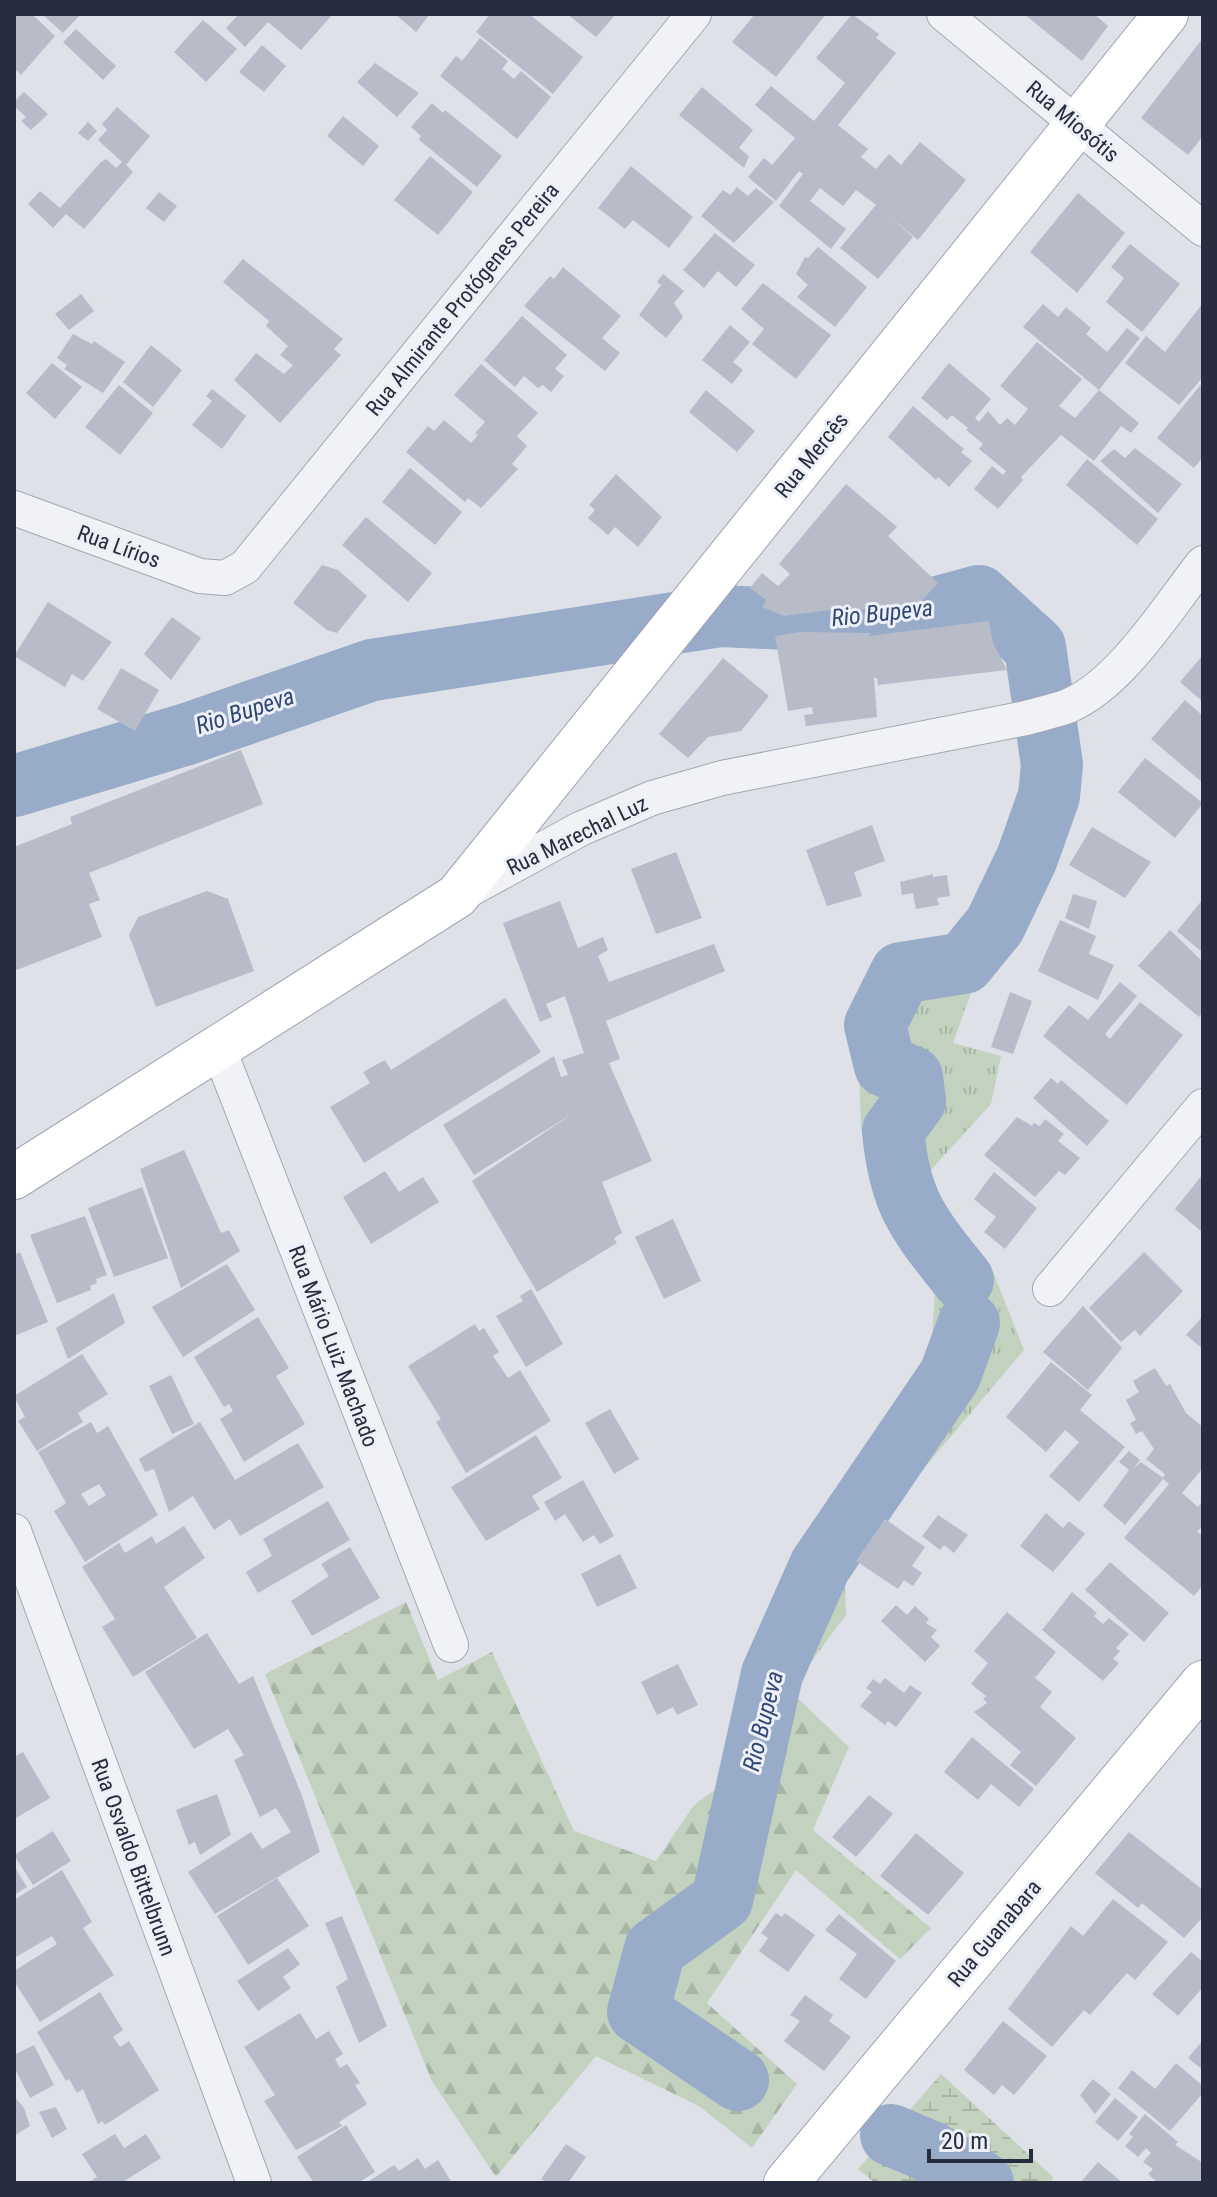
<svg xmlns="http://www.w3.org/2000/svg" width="1217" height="2197" viewBox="0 0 1217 2197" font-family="'Roboto Condensed',sans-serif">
	<defs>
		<pattern id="grass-tufts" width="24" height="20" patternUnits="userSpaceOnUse" patternTransform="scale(2)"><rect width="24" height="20" fill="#c2d2bf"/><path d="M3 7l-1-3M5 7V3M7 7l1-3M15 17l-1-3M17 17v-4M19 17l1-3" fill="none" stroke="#a7b5a5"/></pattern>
		<pattern id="forest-firs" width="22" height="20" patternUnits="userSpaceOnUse" patternTransform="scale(2)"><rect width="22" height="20" fill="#c2d2bf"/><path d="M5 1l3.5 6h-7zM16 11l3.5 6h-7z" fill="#a7b5a5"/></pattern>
		<pattern id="wetland-marsh" width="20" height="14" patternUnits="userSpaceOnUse" patternTransform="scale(2)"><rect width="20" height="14" fill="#c2d2bf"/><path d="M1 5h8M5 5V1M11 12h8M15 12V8" fill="none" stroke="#a7b5a5"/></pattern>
	</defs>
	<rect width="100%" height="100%" fill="#dee1e8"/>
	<path fill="url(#grass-tufts)" d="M1079,745L1070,804L1001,965L980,968L953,1043L1001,1056L991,1104L921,1181L994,1274L1024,1350L844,1563L846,1615L790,1690L772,1674L759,1678L815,1530L931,1361L935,1287L893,1231L861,1129L857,1009L887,970L968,940L999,884L1021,828L1037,757Z"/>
	<path fill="url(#forest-firs)" d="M406,1602L438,1680L492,1652L574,1831L656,1861L694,1805L730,1779L759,1678L772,1674L849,1747L813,1830L931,1928L900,1959L796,1870L707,2003L797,2084L752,2148L699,2106L596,2056L496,2177L432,2081L265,1674Z"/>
	<path fill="url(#wetland-marsh)" d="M941,2074L1053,2177L1051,2183H1012L1003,2175L933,2152L953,2183H875L858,2169Z"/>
	<path fill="#98abc9" d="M931,2152L1003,2175L1012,2183H953Z"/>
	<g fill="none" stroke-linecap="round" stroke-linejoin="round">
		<path stroke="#98abc9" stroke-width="62" d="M14,786L187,734L372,670L720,616L835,621L913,614L979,596L1035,647L1052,765L1049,796L1027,858L995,925L964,963L901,973L875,1025L885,1066L912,1077L915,1101L893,1131C900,1205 919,1224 963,1280
			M738,2080L638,2012L655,1949L722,1900L772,1674L820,1566L950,1375L969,1323
			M891,2135L931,2152L983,2183"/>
	</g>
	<path fill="#b8bcc8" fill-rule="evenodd" d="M14,14H32L55,36L21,75L14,68Z
		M42,14H81L63,33Z
		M239,14H333L301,50L268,22L245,47L226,28Z
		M395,14H430L416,32Z
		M490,14H529L583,57L553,94L476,32Z
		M567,14H616L596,37Z
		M755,14H826L776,77L732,42Z
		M852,14L879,34L876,38L896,53L838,125L868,149L861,157L876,169L889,154L901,165L920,142L966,180L918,240L886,214L913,237L878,279L840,248L876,205L871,201L856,190L843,206L820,188L810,201L846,229L831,249L779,206L803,174L799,171L776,201L748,177L764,158L772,165L795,138L755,105L771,86L814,121L845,83L816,58Z
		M1024,14H1094L1108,26L1082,61Z
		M203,20L237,49L206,82L174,52Z
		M76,29L116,66L103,80L63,42Z
		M480,38L508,61L502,69L514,79L521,71L551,97L517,139L440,76L456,56L462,61Z
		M1203,38V136L1188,155L1141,118Z
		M262,45L286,66L264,92L239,72Z
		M375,63L419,93L397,117L357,82Z
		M702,87L753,130L739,148L749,156L744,168L679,115Z
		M24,92L48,114L31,130L21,121L26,117L14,106V97L16,100Z
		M432,103L443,113L445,110L502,156L477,187L419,140L421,136L411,127Z
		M117,107L150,136L126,165L133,172L84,229L66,214L53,228L28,204L40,191L60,208L101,162L106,159L116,168L122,162L98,140L107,130L102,124Z
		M343,116L379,146L363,166L327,136Z
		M88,122L97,131L88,141L78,133Z
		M430,156L473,192L438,235L394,200Z
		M631,166L693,217L669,248L633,220L625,229L598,208Z
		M737,187L748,196L756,188L774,202L734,243L701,216L723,190L730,195Z
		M159,192L177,206L164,222L146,208Z
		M1078,193L1125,233L1077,293L1030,252Z
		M715,233L755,265L736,287L718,271L704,288L683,270Z
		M1130,244L1180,284L1142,332L1106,302L1124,278L1111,267Z
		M818,247L867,287L835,327L797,297L808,285L796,274L805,257L808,258Z
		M243,259L343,339L334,349L341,355L280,423L234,380L256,353L284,374L293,365L280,355L288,346L266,326L269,321L223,282Z
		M563,267L621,316L602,338L620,353L605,371L524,306L550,276L554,279Z
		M663,274L684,291L674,303L683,317L666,338L639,315L661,285L657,282Z
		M763,283L831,335L796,379L752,344L764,329L741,309Z
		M81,294L94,311L69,330L55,314Z
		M1203,303V377L1179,405L1125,363L1146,336L1165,352Z
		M1043,304L1058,317L1066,307L1091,328L1086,334L1107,352L1127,328L1140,338L1099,390L1023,327Z
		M522,316L567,355L555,369L564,376L551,392L543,385L538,388L524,376L515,387L484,360Z
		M730,325L750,342L733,362L743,370L732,384L702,360Z
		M73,334L92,344L94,341L125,362L103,393L64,369L67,365L57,358Z
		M1037,342L1082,379L1059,406L1075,418L1099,390L1139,423L1131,433L1121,426L1094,461L1061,435L1021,477L1023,480L998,509L974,489L992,466L1003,475L1006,471L979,449L983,444L966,430L968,428L952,415L947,420L921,398L949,363L991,399L975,418L979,422L988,411L1000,425L1007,418L1015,425L1028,409L1000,386Z
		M151,345L182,370L153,407L123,382Z
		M52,363L82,387L55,419L26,393Z
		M481,364L538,413L517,436L527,446L512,464L518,469L481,508L468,498L465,502L406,452L428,426L434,431L444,420L471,443L478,435L475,433L485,422L454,395Z
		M1203,382V457L1194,468L1157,438Z
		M119,385L153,413L120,455L85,427Z
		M212,389L246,416L222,449L192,425L212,401L206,396Z
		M706,390L755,431L737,452L689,412Z
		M913,406L964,449L961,452L972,461L949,487L938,477L936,480L888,437Z
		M1135,448L1182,484L1158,513L1100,461L1114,449L1125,458Z
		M1087,459L1158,519L1137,545L1066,485Z
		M410,468L462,512L435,545L382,502Z
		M616,474L662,517L638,547L615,527L608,535L588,518L595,510L589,505Z
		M846,484L897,527L888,536L938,583L916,607L873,608L835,614L830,610L784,616L762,607L766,600L750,588L762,573L778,586L790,574L779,564Z
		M366,517L432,573L408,602L342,545Z
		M322,565L338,570L367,596L337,633L327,630L293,603Z
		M48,602L112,642L83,681L72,674L65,687L14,656Z
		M172,617L201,638L171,680L144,654Z
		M989,621L993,643L1007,670L878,685L877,678H874L877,717L806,726L804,715L813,714L812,707L788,711L775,636L800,632L870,633L869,636Z
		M1203,655V702L1180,682Z
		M723,658L769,696L741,731L708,737L688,758L659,734Z
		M121,668L159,690L135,731L97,709Z
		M1185,700L1203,716V783L1151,739Z
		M241,750L263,804L89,873L100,900L89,904L102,937L14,971V847L72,824L70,817Z
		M1145,758L1203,803L1175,838L1118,792Z
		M872,825L885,861L854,872L862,896L827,906L806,850Z
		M1092,827L1151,862L1125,898L1069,865Z
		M676,852L702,918L656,934L631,869Z
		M933,874V877L947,875L950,896L937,898L939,905L916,909L913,893L902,895L900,882Z
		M207,891L228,899L254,971L156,1007L129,935L138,917Z
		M1073,894L1097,901L1089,929L1065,918Z
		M1203,899V953L1177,931Z
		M560,901L578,948L603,937L608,950L598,956L609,982L714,944L725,971L606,1021L620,1059L609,1063L652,1161L602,1182L622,1233L614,1238L617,1243L537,1292L472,1181L575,1112L474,1175L443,1125L554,1056L561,1077L568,1075L562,1060L584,1053L565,996L546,1004L552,1017L540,1022L503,923Z
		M1060,920L1096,936L1089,954L1114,965L1098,1000L1038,971Z
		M1170,930L1203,962V1012L1199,1017L1138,966Z
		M1120,982L1137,996L1105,1034L1110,1039L1140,1002L1183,1035L1127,1105L1043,1036L1069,1005L1088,1020Z
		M1010,992L1032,1001L1013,1054L991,1047Z
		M505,998L541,1052L364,1163L330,1107L370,1083L363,1072L385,1060L391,1070Z
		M1051,1078L1058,1084L1061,1080L1109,1121L1087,1146L1033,1098Z
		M1017,1117L1032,1126L1034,1123L1040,1126L1045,1119L1064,1134L1058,1141L1080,1158L1065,1175L1059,1171L1035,1197L984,1155Z
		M184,1150L221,1233L229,1230L240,1251L181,1288L140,1169Z
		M385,1171L399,1192L423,1177L439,1202L371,1244L343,1197Z
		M994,1172L1037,1208L1005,1249L984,1232L996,1217L974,1199Z
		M1203,1174V1233L1175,1209Z
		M142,1187L168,1258L114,1277L88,1208Z
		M85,1216L107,1275L96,1279L97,1283L90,1286L91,1290L57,1303L30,1235Z
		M673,1219L701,1281L664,1299L635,1237Z
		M20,1252L48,1322L14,1336V1255Z
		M1144,1252L1183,1291L1140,1336L1135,1330L1121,1342L1089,1308Z
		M227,1264L255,1310L183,1357L152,1307Z
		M531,1289L563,1344L526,1367L496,1316L523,1301L520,1296Z
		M114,1293L125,1323L68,1359L56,1328Z
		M1083,1306L1122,1348L1088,1390L1043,1352Z
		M1203,1316V1349L1186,1335Z
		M258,1317L289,1368L276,1376L305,1424L244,1462L220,1419L233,1411L229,1404L224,1407L194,1357Z
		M475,1324L479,1331L484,1328L499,1352L493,1356L508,1378L520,1370L551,1421L466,1473L436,1422L441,1419L408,1366Z
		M82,1354L108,1394L78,1413L83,1422L37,1451L18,1421L25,1417L14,1396Z
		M1051,1362L1092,1395L1080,1410L1125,1447L1079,1502L1049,1476L1079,1442L1065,1430L1046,1452L1006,1417Z
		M1155,1368L1166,1386L1170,1384L1186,1413L1203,1427V1468L1182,1493L1198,1507L1203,1500V1525L1197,1532L1203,1536V1585L1194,1596L1124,1538L1169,1484L1163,1479L1125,1525L1103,1506L1129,1470L1119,1462L1129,1451L1140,1460L1133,1469L1141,1462L1163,1478L1165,1474L1146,1459L1154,1449L1142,1431L1136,1434L1130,1423L1136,1420L1126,1400L1139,1392L1133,1381Z
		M171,1375L194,1424L172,1434L149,1386Z
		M610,1409L639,1459L614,1474L585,1423Z
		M91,1422L97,1433L108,1426L158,1515L85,1562L54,1511L66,1503L38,1452ZM99,1484L106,1495L89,1506L81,1494Z
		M200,1422L235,1480L298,1443L324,1487L240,1536L230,1519L214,1530L193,1496L169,1512L154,1469L145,1472L139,1459Z
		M536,1435L562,1478L532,1496L540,1509L486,1541L451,1487Z
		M583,1480L614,1536L600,1544L594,1535L583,1542L565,1514L555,1521L544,1502Z
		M328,1501L350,1540L258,1593L246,1572L272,1556L263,1539Z
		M1046,1513L1063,1528L1069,1521L1085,1534L1053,1572L1020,1546Z
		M938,1515L968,1535L954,1553L944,1545L940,1550L922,1536Z
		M885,1519L925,1547L912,1566L922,1573L913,1586L904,1580L898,1589L856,1561Z
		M184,1526L205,1558L164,1587L197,1638L133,1677L102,1627L115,1619L82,1567L119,1543L125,1553L152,1536L156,1544Z
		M350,1547L380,1598L312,1636L291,1601L329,1576L321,1564Z
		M620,1554L637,1588L597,1607L581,1574Z
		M1110,1562L1169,1613L1144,1642L1085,1590Z
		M1072,1592L1097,1613L1094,1616L1103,1624L1109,1618L1129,1634L1116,1648L1120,1651L1113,1659L1119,1663L1103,1681L1042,1630Z
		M896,1605L907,1615L915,1606L929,1619L926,1623L937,1630L931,1637L940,1646L925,1662L881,1621Z
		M1007,1612L1056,1652L1035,1678L1052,1692L1040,1707L1076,1738L1036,1786L1010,1765L1021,1752L974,1712L987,1703L983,1699L986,1696L971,1684L988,1663L974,1651Z
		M207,1633L239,1684L253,1676L301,1793L320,1852L215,1914L188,1872L251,1832L262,1849L291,1832L276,1808L260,1817L234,1760L244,1755L228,1729L194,1749L145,1672Z
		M678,1664L698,1705L677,1715L673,1707L657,1715L641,1682Z
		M885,1678L904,1693L910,1685L922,1693L896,1727L888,1721L885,1725L860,1706L872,1692L866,1688L873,1679L880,1684Z
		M972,1737L1034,1789L1019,1807L991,1784L978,1800L944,1772Z
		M23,1752L50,1798L14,1819V1757Z
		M217,1794L231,1835L200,1855L195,1842L189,1845L176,1810Z
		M869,1795L893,1814L856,1857L832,1837Z
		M53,1831L71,1861L33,1885L14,1855Z
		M1129,1832L1203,1890V1917L1184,1938L1142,1903L1138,1908L1095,1873Z
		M916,1833L964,1873L928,1915L880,1876Z
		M14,1866L27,1887L14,1895Z
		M62,1870L92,1922L83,1928L114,1975L40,2022L14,1981V1971L57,1944L52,1936L14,1958V1900Z
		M277,1878L309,1926L248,1965L217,1916Z
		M1113,1899L1168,1942L1135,1980L1127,1973L1090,2015L1084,2010L1052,2047L1008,2009L1071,1926L1083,1936Z
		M776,1913L782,1917L785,1913L815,1935L788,1972L759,1951L768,1938L761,1933Z
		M839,1914L896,1961L866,1999L839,1979L857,1954L825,1930Z
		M342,1916L387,2026L359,2043L336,1987L348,1979L325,1923Z
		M288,1948L300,1964L283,1977L291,1988L258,2011L237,1981Z
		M1191,1952L1203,1962V1987L1178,2016L1152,1994Z
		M100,1992L123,2030L113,2037L120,2047L129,2041L159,2090L105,2125L102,2121L98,2124L83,2089L77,2093L69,2079L66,2081L37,2032Z
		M805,1995L833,2015L829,2021L851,2037L824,2071L784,2041L800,2021L790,2015Z
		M300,2013L316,2039L329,2031L343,2054L335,2059L340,2068L347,2064L360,2083L355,2085L367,2104L339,2122L342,2126L296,2150L264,2101L275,2095L244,2047Z
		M1003,2021L1047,2056L1014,2095L1002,2085L994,2095L964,2070Z
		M1203,2040V2070L1188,2058Z
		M34,2045L54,2085L30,2098L14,2067V2055Z
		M1176,2063L1203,2086V2093L1170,2131L1118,2088L1132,2070L1155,2089Z
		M1093,2079L1111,2094L1095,2114L1080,2095Z
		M14,2096L24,2108L30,2126L14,2136Z
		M1115,2098L1138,2117L1118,2141L1095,2122Z
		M56,2107L67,2129L52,2138L39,2112Z
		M1145,2114L1178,2142L1175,2145L1203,2163V2183H1158L1148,2174L1153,2169L1143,2162L1151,2153L1146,2148L1138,2157L1125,2146L1133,2137L1129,2134Z
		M346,2125L375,2172L358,2183H314L297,2157Z
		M115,2134L124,2148L146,2134L161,2158L121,2183H88L97,2177L82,2154Z
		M566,2144L586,2157L568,2183H548L541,2179Z
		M418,2158L425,2169L438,2160L452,2183H366L394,2165L399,2171Z
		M1098,2162L1123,2183H1080Z"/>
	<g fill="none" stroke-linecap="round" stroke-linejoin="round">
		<g stroke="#a3a7b2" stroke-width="36">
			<path id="minor" d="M944,14L1203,229
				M14,508L200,576L225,578L245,567L694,14
				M467,891L580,829L652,798L722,778L1026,718C1040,714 1054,711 1068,706C1121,684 1168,607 1203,563
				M218,1047L451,1645
				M1050,1289L1203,1106
				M14,1531L254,2183"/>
		</g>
		<g stroke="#9da4b4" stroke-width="46">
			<path id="major" d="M14,1177L457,896L1166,14
				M786,2183L1203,1683"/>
		</g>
		<use href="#minor" stroke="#f1f2f6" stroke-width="34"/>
		<use href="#major" stroke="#fff" stroke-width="44"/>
	</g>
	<g text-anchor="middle" stroke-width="6" stroke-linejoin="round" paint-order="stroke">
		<g font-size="22" fill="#272d3f" stroke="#edf0f6">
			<text transform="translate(1073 121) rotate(40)" y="8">Rua Miosótis</text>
			<text transform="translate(462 299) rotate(-51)" y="8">Rua Almirante Protógenes Pereira</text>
			<text transform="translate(811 455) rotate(-51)" y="8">Rua Mercês</text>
			<text transform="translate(119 546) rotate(20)" y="8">Rua Lírios</text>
			<text transform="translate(577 835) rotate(-26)" y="8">Rua Marechal Luz</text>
			<text transform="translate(334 1346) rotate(69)" y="8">Rua Mário Luiz Machado</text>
			<text transform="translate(134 1857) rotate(70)" y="8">Rua Osvaldo Bittelbrunn</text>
			<text transform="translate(994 1933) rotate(-50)" y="8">Rua Guanabara</text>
		</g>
		<g font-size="24" font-style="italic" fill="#304874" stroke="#edf0f6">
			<text transform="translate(882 613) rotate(-6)" y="8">Rio Bupeva</text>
			<text transform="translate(245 711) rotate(-18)" y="8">Rio Bupeva</text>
			<text transform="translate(763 1721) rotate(-76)" y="8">Rio Bupeva</text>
		</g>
	</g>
	<rect width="1217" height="2197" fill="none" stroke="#272d3f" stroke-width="32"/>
	<path d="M929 2149v12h102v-12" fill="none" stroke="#272d3f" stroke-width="4"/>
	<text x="941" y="2149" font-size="24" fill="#272d3f" stroke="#edf0f6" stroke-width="6" paint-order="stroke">20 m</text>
</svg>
